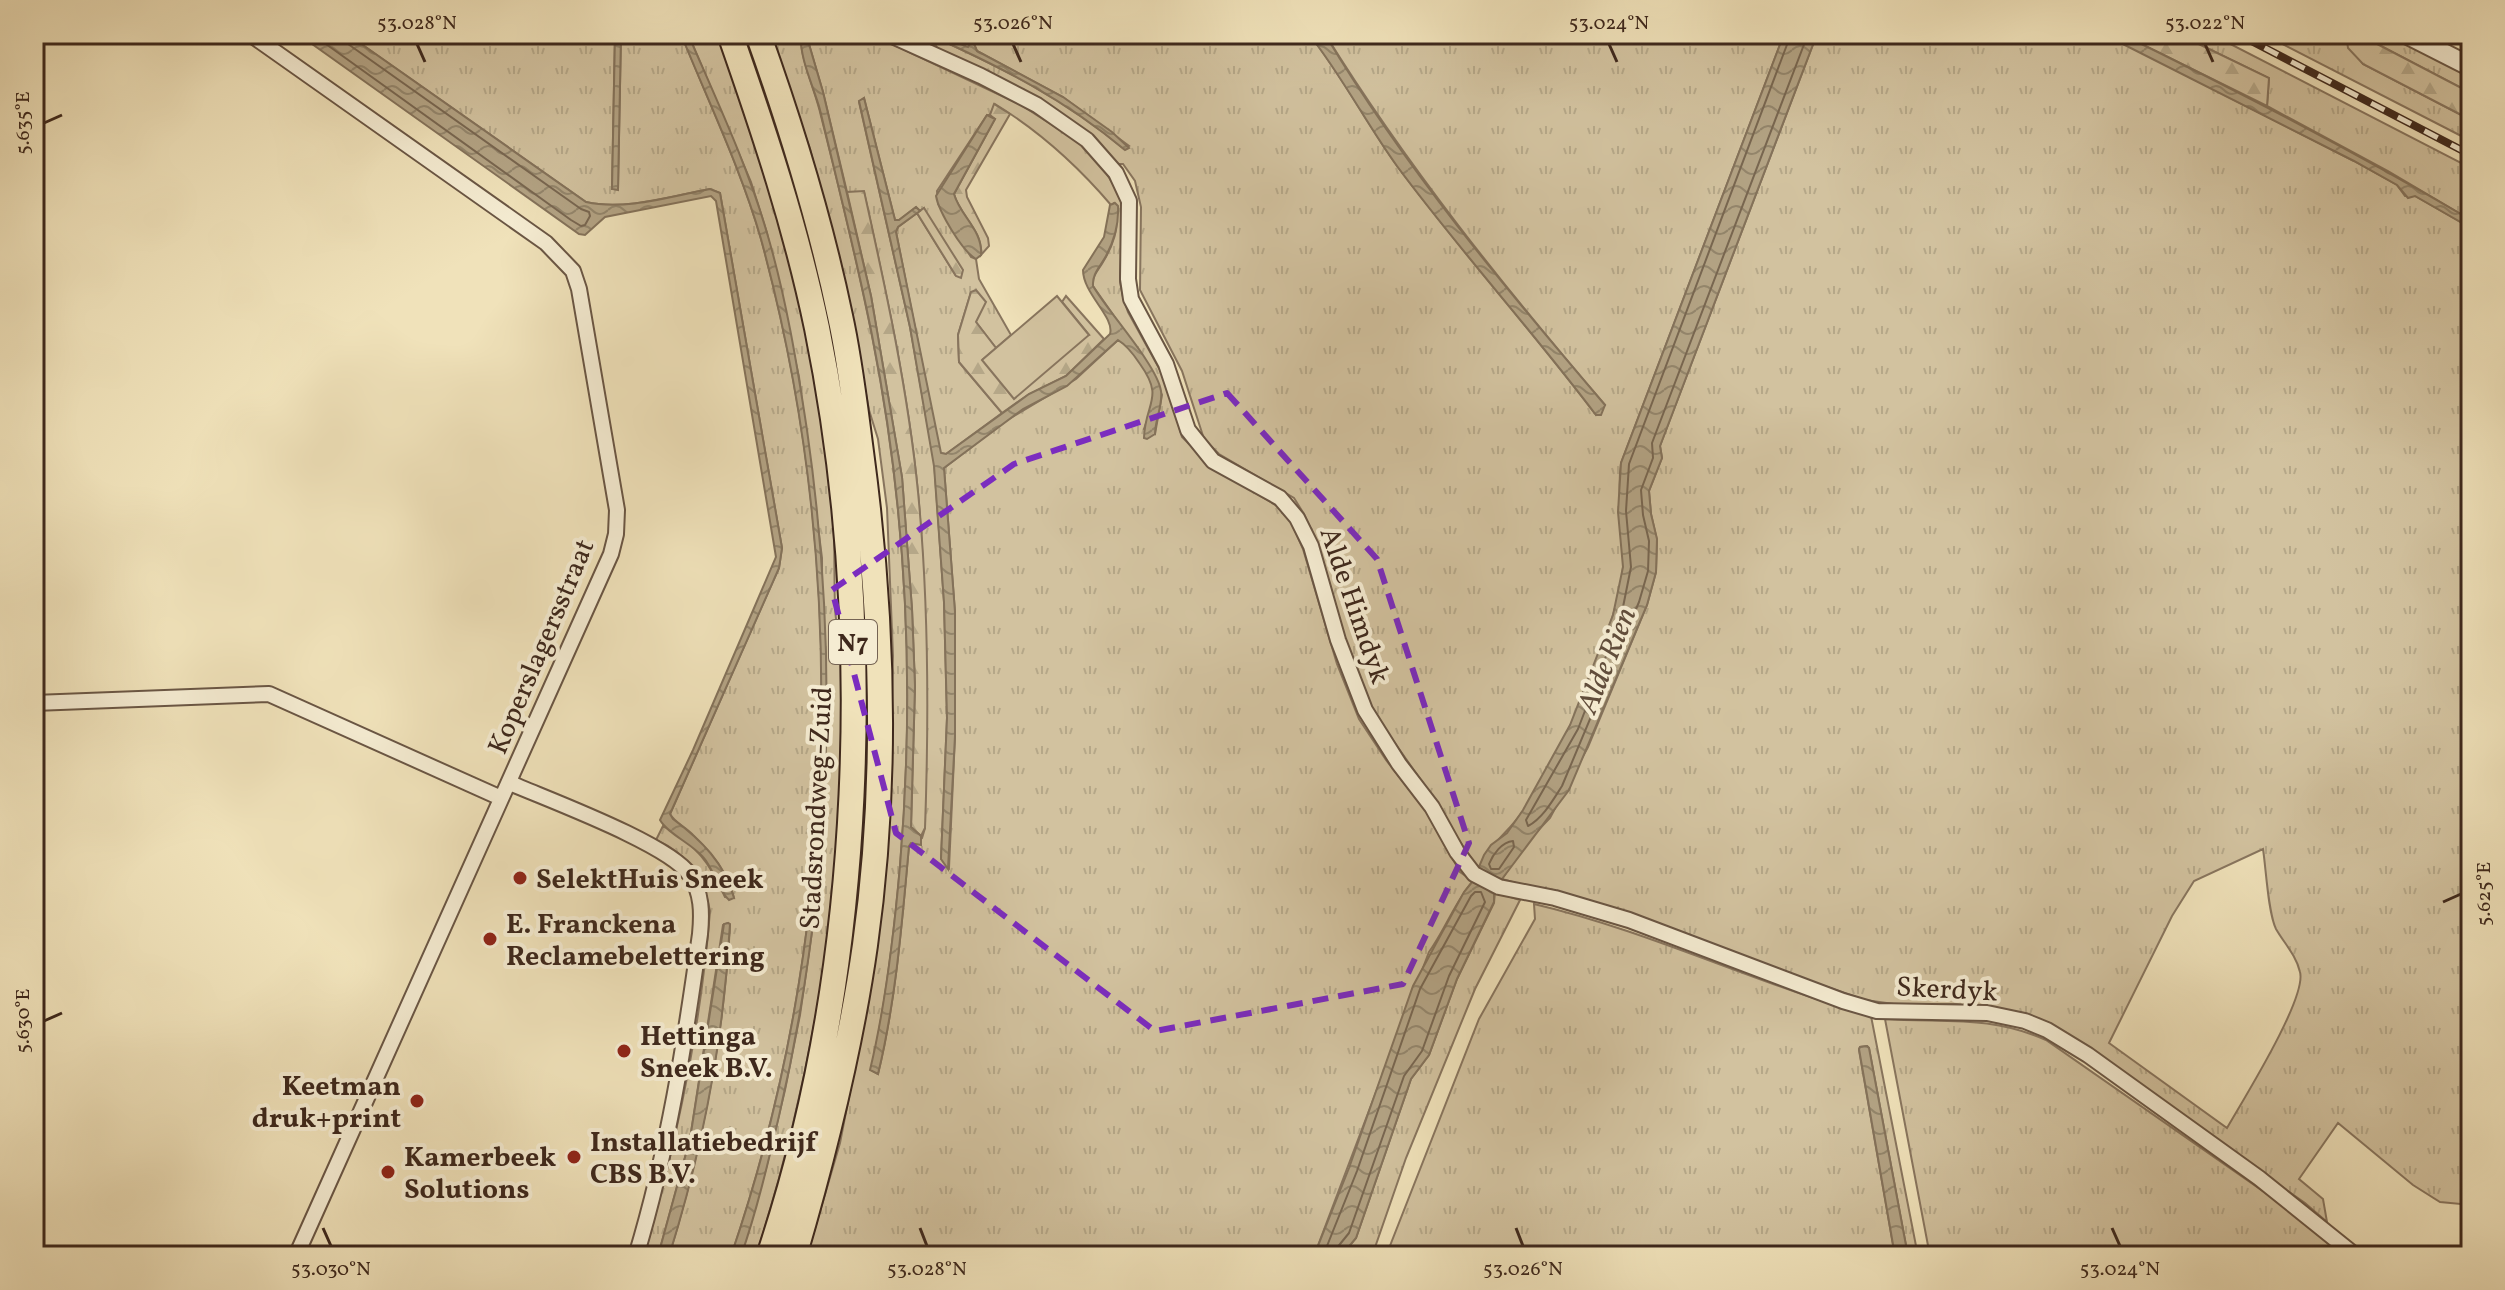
<svg xmlns="http://www.w3.org/2000/svg" width="2505" height="1290" viewBox="0 0 2505 1290" font-family="Vollkorn,serif">
	<defs>
		<pattern id="grass-tufts" width="24" height="20" patternUnits="userSpaceOnUse" patternTransform="scale(2)"><rect width="24" height="20" fill="#d2c29f"/><path d="M3 7l-1-3M5 7V3M7 7l1-3M15 17l-1-3M17 17v-4M19 17l1-3" fill="none" stroke="#b5a788"/></pattern>
		<pattern id="forest-firs" width="22" height="20" patternUnits="userSpaceOnUse" patternTransform="scale(2)"><rect width="22" height="20" fill="#d2c29f"/><path d="M5 1l3.5 6h-7zM16 11l3.5 6h-7z" fill="#b5a788"/></pattern>
		<pattern id="water-waves" width="16" height="10" patternUnits="userSpaceOnUse" patternTransform="scale(2)"><rect width="16" height="10" fill="#b3a384"/><path d="M0 5q4-4 8 0t8 0" fill="none" stroke="#93856b"/></pattern>
	</defs>
	<rect width="100%" height="100%" fill="#f0e2ba"/>
	<filter id="stains"><feTurbulence type="fractalNoise" baseFrequency=".0025" numOctaves="4"/><feColorMatrix values="0 0 0 0 .2 0 0 0 0 .09 0 0 0 0 .02 0 0 0 .5 -.17"/></filter>
	<radialGradient id="worn" r=".72"><stop offset=".6" stop-color="#630" stop-opacity="0"/><stop offset="1" stop-color="#630" stop-opacity=".3"/></radialGradient>
	<path fill="url(#grass-tufts)" stroke="#88755e" stroke-width="2" fill-rule="evenodd" d="M347,34H615L612,189H618L621,34H681C708,101 741,169 761,239C851,568 841,933 731,1256H669C702,1148 724,1037 730,925L728,923L723,925L690,1139L658,1256H644C676,1144 701,1028 710,911C704,877 688,854 656,840L663,826C696,845 710,862 725,897L734,898C728,873 712,853 693,835C686,827 675,823 670,814L779,568L782,548L720,193L710,189C671,196 625,211 586,202Z
		M688,34H717C747,117 775,200 795,285C812,359 829,438 833,514C835,545 834,576 835,608C836,628 842,649 842,670C848,868 816,1068 756,1256H741L766,1169L785,1090L800,1015L818,890L823,825L822,558L799,377L767,233L751,182Z
		M770,34H801C799,57 816,92 821,116C840,191 858,265 873,341C907,514 915,690 900,866C894,934 886,1003 871,1070L878,1074C896,1000 902,922 909,846L922,838L925,828C926,716 928,604 918,492C908,391 886,291 864,192H847L823,92L806,34H871L1021,105L1077,141L1103,167L1121,198L1123,211L1120,282L1123,297L1128,312L1165,379L1182,437L1211,466L1282,509L1291,522L1303,549L1337,664L1359,719L1386,760L1427,812L1460,872L1473,881C1456,900 1445,930 1429,952L1314,1256H807L840,1143L873,973L889,826L893,656L887,508L878,439L869,410L847,292L810,149ZM864,98L895,220H899L916,207L920,211L924,208L956,276L917,213L898,227L896,232L940,453L946,454L1002,413L959,362L958,335L971,292L976,322L996,348L1011,335L979,279L976,259L971,257L938,204L937,191L987,115H990L995,104C1039,131 1077,165 1111,205L1114,203C1121,223 1114,244 1103,262C1098,271 1092,275 1093,286L1149,366L1162,395L1155,434L1144,429C1148,417 1154,404 1154,392C1153,375 1131,348 1118,340L1076,379L1004,422L944,468L955,612V736L949,868L941,859L947,718L944,602L934,461L910,327L859,102Z
		M978,34H1309C1342,75 1366,123 1397,166C1460,251 1532,330 1596,415L1605,405C1504,287 1407,166 1325,34H1784L1621,463C1616,498 1626,532 1623,567C1619,613 1590,682 1571,725C1557,754 1540,784 1523,811C1509,832 1488,845 1479,869L1449,826L1437,803L1373,712L1351,659L1318,544L1304,514L1294,498L1219,454L1204,439L1182,371L1140,290L1141,207L1135,181L1123,164H1118L1103,148L970,65L937,48L932,36C1003,68 1064,99 1124,149L1129,146L1063,97L977,51L974,44Z
		M1817,34L2107,35L2354,161L2397,185L2405,196H2415L2471,228V1205L2440,1202L2413,1185L2338,1123L2299,1179L2323,1199L2327,1222L2305,1203L2054,1027L2012,1011L1956,1004L1901,1005L1865,1000L1572,899L1502,879L1527,842L1550,818L1588,747L1647,605L1656,572L1657,540L1651,514L1649,491L1662,458L1660,446ZM2263,849C2266,868 2268,913 2276,929C2284,943 2296,955 2300,972C2307,998 2243,1100 2227,1128L2109,1043L2172,916L2194,881Z
		M2178,34H2211L2471,168V220L2388,171L2267,106L2269,78Z
		M2263,34H2349L2347,41L2363,64L2471,120V141Z
		M2358,34H2387L2471,77V93Z
		M1495,892L1520,900L1475,989L1406,1158L1372,1256H1341L1356,1238L1411,1079L1429,1055L1457,979L1494,903Z
		M1534,904C1649,931 1757,984 1871,1016L1918,1256H1908L1869,1048L1867,1046L1860,1047L1859,1050L1895,1256H1386L1479,1019L1535,919Z
		M1885,1019C1945,1023 1989,1015 2046,1040L2296,1214L2342,1256H1930Z"/>
	<path fill="url(#forest-firs)" stroke="#88755e" stroke-width="2" d="M2121,34H2178L2269,78L2267,106Z
		M2349,34H2358L2471,93V120L2363,64L2348,48L2347,41Z
		M994,104L1010,114L966,190L967,197L988,238L989,246L981,255C983,230 960,216 954,194L995,119L990,115Z
		M864,191C886,290 908,391 918,492C929,604 929,716 925,828L921,836L911,827L915,686L912,609L902,477L871,296L847,192Z
		M924,208L963,270L961,278L956,276L917,213Z
		M976,290L986,302L976,322L996,348L982,360L1089,335L1062,302L1066,296L1104,339L1066,376L1029,394L1002,413L959,362L958,335L971,292Z"/>
	<path fill="#d2c29f" stroke="#88755e" stroke-width="2" d="M1057,296L1089,335L1014,399L982,360Z"/>
	<path fill="url(#water-waves)" stroke="#84725a" stroke-width="2" d="M298,34H347L586,202C625,211 672,196 710,189L720,193L782,548L779,568L670,814L673,819C701,840 725,863 734,898L729,900C717,889 714,869 703,857C691,843 668,834 660,820L693,750L776,557L716,201L711,196L605,217L585,235L579,234Z
		M615,34H621L618,190L612,189Z
		M681,34H688C716,99 747,164 767,233C786,297 797,364 807,430C840,659 831,891 779,1116C768,1163 757,1210 741,1256H731C841,935 850,566 761,239C741,169 708,101 681,34Z
		M801,34H806L823,92L871,296L902,477L912,609L915,686L911,827L921,836V845L911,843L909,846C902,922 896,1000 878,1074L870,1070C886,1003 894,934 900,866C915,688 907,510 872,335C857,259 838,185 820,110C814,87 799,58 801,34Z
		M934,34L968,47L975,34H978L974,44L977,51L1063,97L1112,132L1129,148L1125,150C1064,99 1003,68 932,36Z
		M1309,34L1326,36C1405,168 1505,288 1605,405L1601,415H1596C1532,330 1460,251 1397,166C1366,123 1342,76 1309,34Z
		M1784,34H1817L1660,446L1662,458L1649,491L1651,514L1657,539L1656,572L1647,605L1569,790L1502,879L1494,878V902L1457,979L1429,1055L1411,1079L1356,1238L1341,1256H1314L1349,1168L1413,986L1464,892L1473,881L1484,855L1491,845L1507,833L1523,810L1570,725L1613,615L1623,567L1618,512L1621,463Z
		M2103,34H2121C2240,92 2357,153 2471,220V228L2415,196L2408,198L2397,185L2354,161Z
		M864,98L895,220H899L916,207L920,211L898,227L896,232L941,453L946,454L1029,394L1066,376L1110,334C1115,317 1083,294 1083,270L1104,237L1110,205L1115,203L1118,206C1119,223 1114,241 1106,256C1100,267 1092,274 1093,286C1108,312 1157,365 1161,391C1163,405 1155,420 1155,434L1147,439L1144,438C1145,402 1165,399 1140,364C1134,355 1127,345 1118,340L1067,386L1023,409L944,468L955,612V736L948,869L941,859L947,718L944,602L934,466L910,327L859,101Z
		M987,115L995,119L954,194C960,216 983,230 981,255L976,259C962,251 939,212 936,196Z
		M728,923L730,924C724,1037 703,1148 669,1256H658L690,1139L724,924Z
		M1867,1046L1869,1048L1908,1256H1895L1859,1049L1860,1047Z"/>
	<g fill="none" stroke-linecap="round" stroke-linejoin="round">
		<path stroke="#786650" stroke-width="2" d="M312,34L571,220L581,226L585,225L590,216L589,212L581,209L348,44L344,34
			M1791,34L1629,464L1626,511L1631,567L1621,617L1578,729L1526,820L1528,826C1543,818 1553,800 1562,786L1639,602L1648,571L1649,541L1643,515L1641,490L1653,458L1652,443L1808,34
			M1513,841L1514,847L1499,869H1491L1489,864C1493,854 1502,842 1513,841Z
			M1323,1256L1357,1171L1420,989L1471,896L1475,892H1481L1485,902L1449,976L1422,1051L1404,1076L1349,1233L1336,1249L1335,1256"/>
		<g stroke="#6a5644" stroke-width="18">
			<path id="minor" d="M250,34L546,243L573,271L579,289L617,510L616,534L611,554L296,1256
				M888,34L981,76L1037,105L1087,140L1116,173L1129,201L1128,279L1131,299L1166,364L1188,430L1213,461L1280,498L1297,518L1311,546L1338,640L1365,710L1399,764L1432,807L1457,852L1474,874L1499,887L1555,898L1629,920L1843,1001L1877,1011L1987,1013L2025,1021L2047,1030L2088,1055L2259,1178L2356,1256
				M34,703L269,694L501,798
				M510,783C549,800 669,844 690,875C702,893 702,913 700,934C685,1043 668,1150 636,1256
				M51,1256H88"/>
		</g>
		<g stroke="#6a5644" stroke-width="22">
			<path id="tertiary" d="M2406,34L2471,67"/>
		</g>
		<g stroke="#3e281c" stroke-width="28">
			<path id="trunk" d="M730,34C764,131 796,227 817,328C877,624 865,969 769,1256
				M758,34C791,126 820,220 840,316C850,361 855,407 861,452C883,615 888,782 865,945C850,1051 824,1154 794,1256"/>
		</g>
		<use href="#minor" stroke="#f5ecd2" stroke-width="14"/>
		<use href="#tertiary" stroke="#f5ecd2" stroke-width="18"/>
		<use href="#trunk" stroke="#f0e2ba" stroke-width="24"/>
		<g stroke="#3e281c" stroke-width="8">
			<path id="rail" d="M2238,34L2471,155"/>
		</g>
		<use href="#rail" stroke="#f5ecd2" stroke-width="5" stroke-dasharray="15" stroke-linecap="butt"/>
	</g>
	<path fill="none" stroke="#7b2cbf" stroke-width="6" stroke-dasharray="16 10" stroke-linejoin="round" d="M1227,393L1377,559L1469,843L1403,984L1155,1031L896,833L832,590L1014,464Z"/>
	<path fill="none" stroke="#3e281c" stroke-width="3" d="M417,44L425,62M1013,44L1021,62M1609,44L1617,62M2205,44L2213,62M44,123L62,115M2443,902L2461,894M44,1021L62,1013M323,1228L331,1246M920,1228L927,1246M1516,1228L1523,1246M2112,1228L2120,1246"/>
	<g fill="#8f2418" stroke="#f5ecd2" stroke-width="3">
		<circle cx="520" cy="878" r="8"/>
		<circle cx="490" cy="939" r="8"/>
		<circle cx="624" cy="1051" r="8"/>
		<circle cx="417" cy="1101" r="8"/>
		<circle cx="574" cy="1157" r="8"/>
		<circle cx="388" cy="1172" r="8"/>
	</g>
	<g text-anchor="middle" stroke-width="8" stroke-linejoin="round" paint-order="stroke">
		<rect fill="#f5ecd2" stroke="#756353" stroke-width="2" x="829" y="620" width="48" height="44" rx="6"/>
		<g font-size="26" font-weight="bold" fill="#3e281c">
			<text x="853" y="651">N7</text>
		</g>
		<g font-size="28" fill="#3e281c" stroke="#f5ecd2">
			<text transform="translate(1356 605) rotate(71)" y="10">Alde Himdyk</text>
			<text transform="translate(540 646) rotate(-67)" y="10">Koperslagersstraat</text>
			<text transform="translate(815 808) rotate(-87)" y="10">Stadsrondweg-Zuid</text>
			<text transform="translate(1947 988) rotate(3)" y="10">Skerdyk</text>
		</g>
		<g font-size="28" font-weight="bold" fill="#3e281c" stroke="#f5ecd2" text-anchor="start">
			<text x="536" y="888">SelektHuis Sneek</text>
			<text x="506" y="933">E. Franckena<tspan x="506" dy="32">Reclamebelettering</tspan></text>
			<text x="640" y="1045">Hettinga<tspan x="640" dy="32">Sneek B.V.</tspan></text>
			<text x="401" y="1095" text-anchor="end">Keetman<tspan x="401" dy="32">druk+print</tspan></text>
			<text x="590" y="1151">Installatiebedrijf<tspan x="590" dy="32">CBS B.V.</tspan></text>
			<text x="404" y="1166">Kamerbeek<tspan x="404" dy="32">Solutions</tspan></text>
		</g>
		<g font-size="30" font-style="italic" fill="#614d3b" stroke="#f5ecd2">
			<text transform="translate(1606 660) rotate(-68)" y="10">Alde Rien</text>
		</g>
	</g>
	<rect width="2505" height="1290" fill="none" stroke="#f0e2ba" stroke-width="88"/>
	<rect x="44" y="44" width="2417" height="1202" fill="none" stroke="#3e281c" stroke-width="3"/>
	<g font-size="20" text-anchor="middle" fill="#3e281c">
		<text x="417" y="29">53.028°N</text>
		<text x="1013" y="29">53.026°N</text>
		<text x="1609" y="29">53.024°N</text>
		<text x="2205" y="29">53.022°N</text>
		<text transform="translate(22 123) rotate(-90)" y="7">5.635°E</text>
		<text transform="translate(2483 894) rotate(-90)" y="7">5.625°E</text>
		<text transform="translate(22 1021) rotate(-90)" y="7">5.630°E</text>
		<text x="331" y="1275">53.030°N</text>
		<text x="927" y="1275">53.028°N</text>
		<text x="1523" y="1275">53.026°N</text>
		<text x="2120" y="1275">53.024°N</text>
	</g>
	<rect width="100%" height="100%" filter="url(#stains)"/>
	<rect width="100%" height="100%" fill="url(#worn)"/>
</svg>
